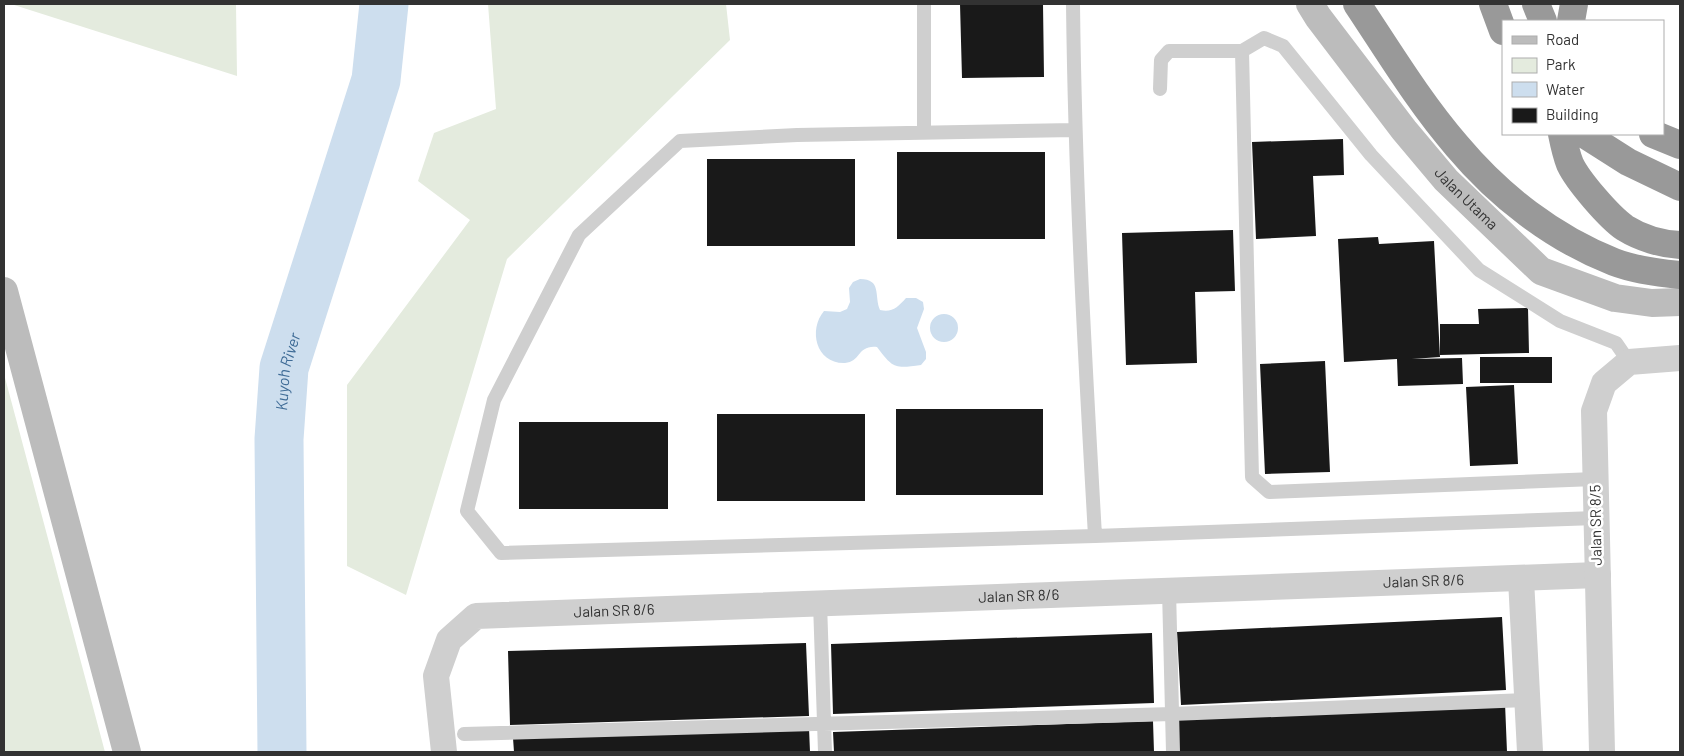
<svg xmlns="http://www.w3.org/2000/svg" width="1684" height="756" viewBox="0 0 1684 756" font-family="Barlow,sans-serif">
	<rect width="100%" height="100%" fill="#fff"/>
	<path fill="#e4ebde" d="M11,4H236L237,76Z
		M488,4H726L730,40L507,259L406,595L347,566V385L470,220L418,181L434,133L496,109Z
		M4,374L105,752H4Z"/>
	<path fill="#cddeee" d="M860,279C882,279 874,296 880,310C892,313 898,307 906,298H916L923,302L924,309L917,328L926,352V359L921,365C894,369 893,368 877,347C857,345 861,362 845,363C816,364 808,330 824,311L840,312L847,309L850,302L849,288L853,282Z
		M930 328a14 14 0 1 1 28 0a14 14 0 1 1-28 0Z"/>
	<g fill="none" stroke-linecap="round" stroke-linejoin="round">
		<path stroke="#cddeee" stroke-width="49" id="s1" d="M282,752L279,439L284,368L376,80L384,4"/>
	</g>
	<path fill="#191919" d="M960,4H1043L1044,77L962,78Z
		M1343,139L1344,175L1313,176L1316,236L1256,239L1252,142Z
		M897,152H1045V239H897Z
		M707,159H855V246H707Z
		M1233,230L1235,291L1195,292L1197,363L1126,365L1122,233Z
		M1378,237L1379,244L1434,241L1440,357L1412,359L1462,358L1463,384L1398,386L1397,359L1344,362L1338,239Z
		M1528,308L1529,353L1440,355V324H1479L1478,309Z
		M1480,357H1552V383H1480Z
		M1325,361L1330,472L1265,474L1260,364Z
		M1514,385L1518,464L1470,466L1466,387Z
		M896,409H1043V495H896Z
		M717,414H865V501H717Z
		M519,422H668V509H519Z
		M1502,617L1506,690L1181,705L1177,632Z
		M1152,633L1154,703L833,714L831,644Z
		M806,643L809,716L510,725L508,651Z
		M1505,703L1507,752H1179L1177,719Z
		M1153,721L1154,752H834L833,732Z
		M809,728L810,752H514L513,738Z"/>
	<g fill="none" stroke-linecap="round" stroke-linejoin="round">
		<path stroke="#cfcfcf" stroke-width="14" d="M924,4V132
			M1073,4C1075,182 1085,359 1095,536
			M1242,51L1252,477L1269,492L1595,479
			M1160,89L1161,60L1169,51H1242L1264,38L1283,46L1371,155L1479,270L1560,321L1616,343L1629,362
			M1075,130L797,135L680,141L579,235L494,400L467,511L501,553L1095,536L1596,518
			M1169,590L1173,752
			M820,603L825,752
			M464,734L1172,714L1527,700"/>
		<g stroke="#cfcfcf" stroke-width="26">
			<path d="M1521,579L1530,752"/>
			<path id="s2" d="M444,752L436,676L449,640L476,616L1598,575"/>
			<path d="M1602,752L1594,411L1604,383L1629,362L1680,358"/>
		</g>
		<g stroke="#bcbcbc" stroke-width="28">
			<path id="s3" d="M1310,4L1318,17L1404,130L1446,180L1541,271L1615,298L1652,303L1680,302"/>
			<path d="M4,291L127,752"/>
		</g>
		<path stroke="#999" stroke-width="28" d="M1357,4C1389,52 1419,102 1457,146C1499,196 1553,238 1614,262C1635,270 1658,273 1680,275
			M1493,4L1503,31
			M1536,4L1543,21
			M1571,21L1574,4
			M1562,134C1564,144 1566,154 1570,164C1578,181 1609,217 1625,228C1641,238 1662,244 1680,245
			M1584,134L1628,162L1680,187
			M1653,134L1680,145"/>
	</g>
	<g text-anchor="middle" stroke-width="5" stroke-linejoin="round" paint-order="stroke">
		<g font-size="15" fill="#323232" stroke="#fff">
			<text dy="5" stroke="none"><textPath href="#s3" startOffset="250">Jalan Utama</textPath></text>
			<text transform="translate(1596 525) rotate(-91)" y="5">Jalan SR 8/5</text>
			<text dy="5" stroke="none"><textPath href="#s2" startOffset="1099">Jalan SR 8/6</textPath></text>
			<text dy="5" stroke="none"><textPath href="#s2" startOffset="694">Jalan SR 8/6</textPath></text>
			<text dy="5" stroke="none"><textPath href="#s2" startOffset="289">Jalan SR 8/6</textPath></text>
		</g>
		<g font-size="16" font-style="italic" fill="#3e6b96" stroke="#fff">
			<text dy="6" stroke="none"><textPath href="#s1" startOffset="381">Kuyoh River</textPath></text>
		</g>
	</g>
	<rect width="1684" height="756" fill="none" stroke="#323232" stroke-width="10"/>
	<rect x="1502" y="20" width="162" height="115" fill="#ffffff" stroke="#adadad"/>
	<rect x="1512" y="36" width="25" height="8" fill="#bcbcbc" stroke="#adadad"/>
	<text x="1546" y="45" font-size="15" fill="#323232">Road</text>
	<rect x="1512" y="58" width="25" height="15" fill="#e4ebde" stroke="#adadad"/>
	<text x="1546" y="70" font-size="15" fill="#323232">Park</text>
	<rect x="1512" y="82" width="25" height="15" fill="#cddeee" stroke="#adadad"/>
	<text x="1546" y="95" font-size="15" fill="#323232">Water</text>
	<rect x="1512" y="108" width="25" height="15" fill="#191919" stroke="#adadad"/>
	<text x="1546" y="120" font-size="15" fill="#323232">Building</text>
</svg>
